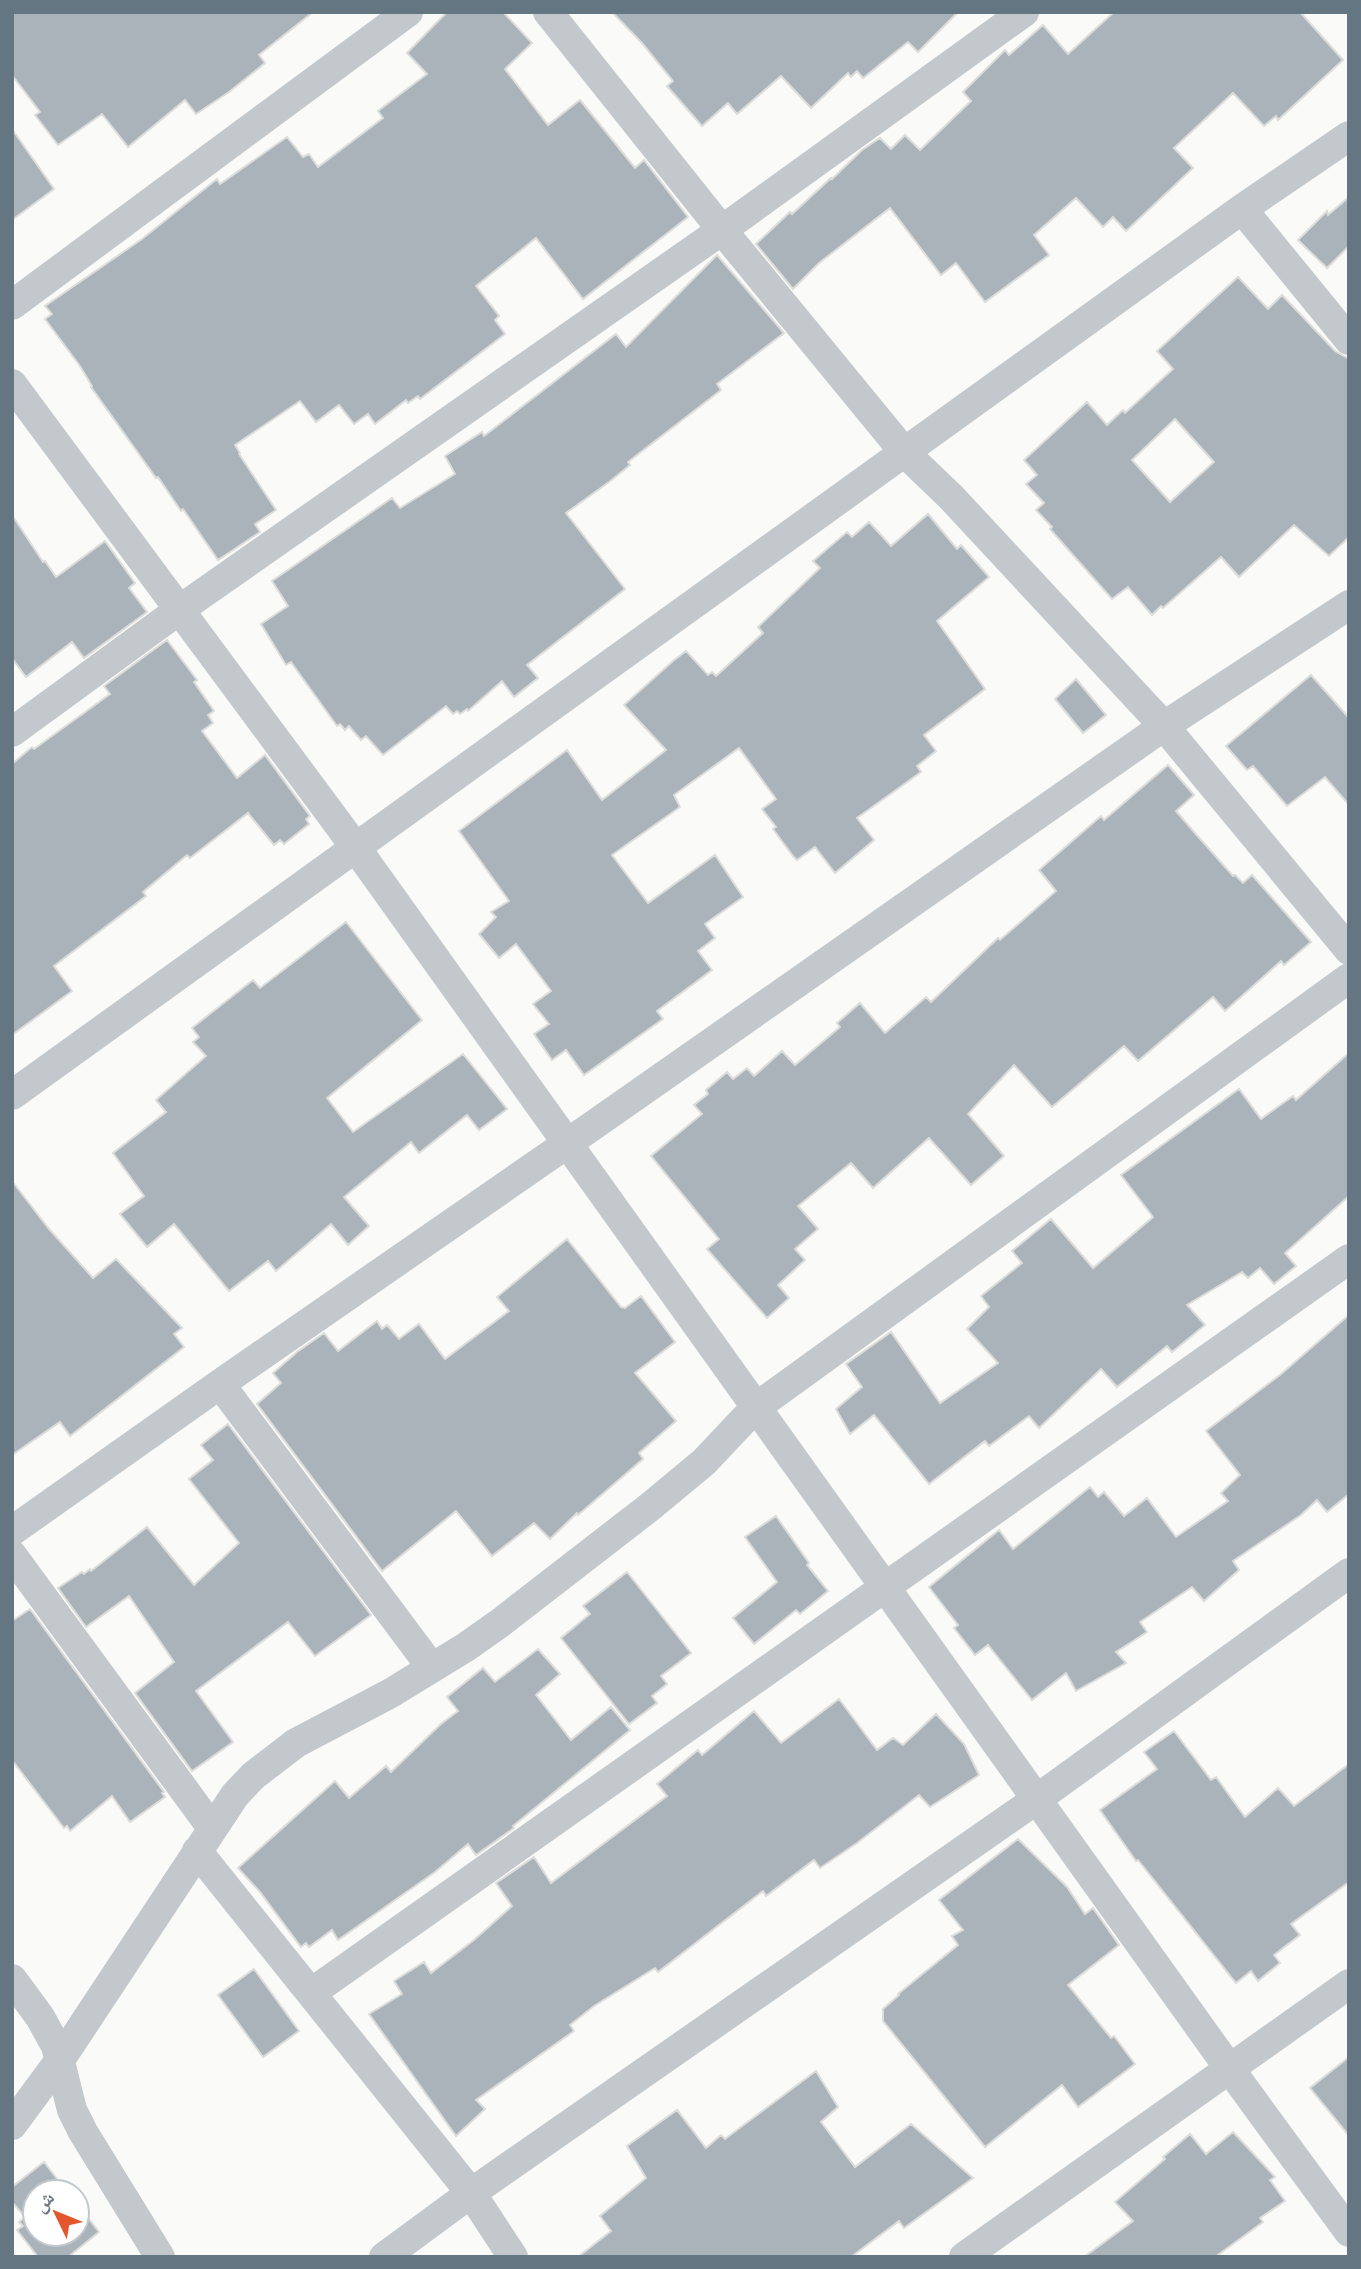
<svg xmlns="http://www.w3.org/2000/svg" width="1361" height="2269" viewBox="0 0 1361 2269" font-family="Montserrat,'Noto Naskh Arabic',sans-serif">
	<rect width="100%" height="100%" fill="#fafaf8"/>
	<path fill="#aab3b9" stroke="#dcdcda" stroke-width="2" fill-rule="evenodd" d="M12,12H313L259,55L265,63L229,92L196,114L185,100L128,147L102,114L58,145L35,115L40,112L12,75Z
		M447,12H503L532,43L505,69L548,125L580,100L635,168L644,160L688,217L583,299L536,238L476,286L499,316L495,320L505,334L420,399L418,396L408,403L406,400L375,424L368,414L354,424L339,405L316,422L300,401L235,445L240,453L239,454L276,510L255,524L260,532L218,560L183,509L181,511L158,477L156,478L91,387L92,386L80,366L45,319L52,314L45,306L142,239L217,179L220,184L287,137L303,157L309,154L318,167L383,118L378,111L427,74L407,53Z
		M612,12H958L918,52L908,42L863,78L857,71L851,77L848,73L811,108L781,76L737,114L728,103L702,126L667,86L673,81L642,43Z
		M1114,12H1300L1343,60L1278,120L1276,116L1264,126L1233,93L1174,148L1193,168L1126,231L1113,217L1103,227L1076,198L1034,235L1049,255L985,302L956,263L941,275L890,208L819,263L793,289L756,244L790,212L792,214L831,178L832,179L862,150L880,138L891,149L905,135L920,150L971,101L963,92L1005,50L1009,55L1043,25L1068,54Z
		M12,129L54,189L12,220Z
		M1349,197V246L1327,268L1298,240L1327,211L1328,215Z
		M717,255L784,333L717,384L721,390L628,462L630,465L609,482L566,513L625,589L527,665L538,678L514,697L502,681L468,711L467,709L460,714L457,711L453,714L446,706L383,755L366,736L361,740L349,726L345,730L340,724L337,726L291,662L286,665L261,624L288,606L272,581L392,498L400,508L455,474L445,456L482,432L484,436L616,334L626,347Z
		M1238,277L1268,309L1282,295L1335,351L1349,359V537L1329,556L1294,525L1239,577L1221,557L1163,608L1161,606L1152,615L1128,587L1112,599L1050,529L1052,527L1036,510L1044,503L1026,484L1037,475L1024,460L1087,402L1107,425L1123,410L1125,413L1173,369L1157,351ZM1175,419L1214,462L1170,502L1132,460Z
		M928,514L957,549L961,545L989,577L937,621L985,689L924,735L936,751L917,766L921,772L857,818L874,840L835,873L815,847L797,860L793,856L773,829L776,827L762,809L776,799L739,748L674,795L680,807L612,855L648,903L715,855L743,897L705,924L715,938L698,951L712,970L657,1011L663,1019L584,1075L566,1050L552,1060L534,1034L549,1024L533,1004L551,991L516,944L499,958L479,934L496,917L491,912L509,901L459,831L567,750L602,800L666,750L624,705L673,661L686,651L708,675L712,672L716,676L763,633L758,627L820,568L813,561L847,532L852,537L869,522L891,546Z
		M12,515L43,562L45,561L56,577L105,541L135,583L129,588L147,612L84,658L72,642L26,677L12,658Z
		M167,640L197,680L194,682L214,711L208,715L213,723L202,731L237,778L265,755L310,816L306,819L309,824L284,844L280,840L274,845L248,813L190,858L187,855L143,892L146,896L54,966L72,991L12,1035V764L32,747L34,749L110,694L104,686Z
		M1311,675L1349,718V805L1325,777L1287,806L1253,766L1247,770L1226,746Z
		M1076,679L1106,715L1083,733L1055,699Z
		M1168,765L1194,795L1176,811L1194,832L1233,876L1235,875L1243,883L1252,875L1311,942L1284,965L1281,961L1225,1011L1213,997L1138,1061L1124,1046L1052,1107L1014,1065L968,1114L1004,1156L971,1185L929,1138L873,1188L851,1163L798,1206L818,1229L795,1249L805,1260L778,1285L789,1298L767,1318L707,1249L719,1239L651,1156L702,1114L694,1105L708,1094L706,1090L727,1072L733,1079L747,1068L754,1076L782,1051L795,1065L840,1027L837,1023L860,1003L885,1033L926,997L931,1002L998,938L1000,940L1056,891L1039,870L1101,816L1104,820Z
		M346,922L422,1020L327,1098L353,1132L463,1054L507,1109L479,1130L467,1115L419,1153L411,1142L344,1197L369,1226L348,1245L331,1224L276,1271L268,1261L229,1291L174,1224L147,1247L120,1214L144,1196L113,1153L166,1112L156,1100L206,1056L193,1042L199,1037L192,1028L253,980L260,988Z
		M1349,1053V1196L1285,1253L1296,1266L1274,1284L1260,1268L1248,1278L1242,1272L1187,1305L1205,1325L1172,1352L1167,1346L1117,1387L1101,1369L1039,1428L1029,1416L989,1446L985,1441L929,1484L874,1415L850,1434L836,1409L862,1387L846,1364L891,1332L940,1403L998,1363L967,1329L989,1307L981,1296L1022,1263L1012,1251L1051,1219L1093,1268L1153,1217L1121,1175L1239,1089L1261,1119L1293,1096L1296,1100Z
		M12,1181L49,1229L93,1278L116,1259L182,1328L174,1334L184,1347L70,1436L60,1422L12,1455Z
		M567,1239L621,1307L625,1308L641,1296L675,1342L635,1373L676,1421L639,1453L643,1459L578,1515L577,1513L550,1539L534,1523L492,1556L456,1511L382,1571L257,1404L281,1383L273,1373L297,1352L324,1333L338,1351L377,1321L382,1329L387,1325L399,1339L419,1324L445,1359L509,1311L497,1297Z
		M1349,1315V1494L1327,1512L1317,1500L1301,1515L1233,1561L1239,1570L1204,1601L1192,1587L1140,1622L1147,1632L1116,1652L1126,1663L1076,1691L1066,1673L1032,1700L988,1645L975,1655L954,1628L958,1625L929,1587L999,1530L1013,1549L1090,1487L1098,1497L1104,1492L1124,1516L1147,1498L1176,1537L1228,1501L1221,1493L1240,1475L1206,1431L1280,1375Z
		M228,1424L371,1615L315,1656L288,1622L196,1691L233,1742L192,1771L135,1693L174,1662L129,1596L86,1627L58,1588L82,1572L84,1574L90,1569L91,1571L147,1527L194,1585L239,1543L189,1479L213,1460L201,1445Z
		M776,1516L809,1563L807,1565L828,1591L800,1614L796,1610L754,1644L733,1618L777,1582L745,1537Z
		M627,1572L691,1653L661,1676L667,1684L652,1696L657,1703L629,1724L561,1638L590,1614L583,1606Z
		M30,1609L164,1792L162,1793L165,1797L130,1822L112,1796L70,1831L67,1826L64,1828L12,1760V1621Z
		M538,1649L560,1674L536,1695L571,1740L611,1707L630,1730L513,1826L514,1828L476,1855L468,1844L435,1872L338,1940L332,1930L309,1947L306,1943L301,1947L260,1892L238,1868L335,1781L349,1798L386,1766L391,1772L441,1724L458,1711L447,1697L483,1668L495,1682Z
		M839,1699L877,1750L893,1738L903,1745L936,1714L964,1744L979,1775L930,1807L919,1795L857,1843L820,1868L814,1860L766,1896L763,1891L658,1972L655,1968L594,2006L570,2025L574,2031L476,2100L485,2109L456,2136L369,2014L402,1994L394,1981L424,1962L431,1973L474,1940L512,1906L496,1883L534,1857L551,1883L667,1796L657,1784L698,1750L702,1755L754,1711L781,1743Z
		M1174,1731L1211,1780L1216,1777L1245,1817L1278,1788L1294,1806L1349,1764V1882L1291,1924L1300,1935L1274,1955L1280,1963L1258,1981L1251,1971L1236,1983L1138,1860L1136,1861L1100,1810L1157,1769L1144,1752Z
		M1018,1839L1067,1887L1085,1914L1093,1908L1119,1945L1068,1985L1111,2038L1114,2036L1135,2064L1078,2107L1062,2085L985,2147L883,2021V2009L899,1995L898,1994L958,1945L952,1936L963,1930L939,1900Z
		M254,1969L299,2031L263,2057L218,1995Z
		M1349,2057V2136L1310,2088Z
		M816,2071L838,2107L821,2122L855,2167L911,2124L973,2178L904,2228L899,2221L851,2257H578L611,2231L600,2216L646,2178L627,2146L677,2110L706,2148L721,2135L725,2139Z
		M1233,2132L1275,2177L1270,2180L1285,2201L1260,2218L1263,2222L1215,2257H1084L1133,2221L1115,2202L1165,2159L1163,2157L1190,2134L1206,2154Z
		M44,2162L67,2192H35V2234H77V2204L99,2232L68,2257H38L17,2230L23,2226L19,2222L25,2217L12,2202V2187Z"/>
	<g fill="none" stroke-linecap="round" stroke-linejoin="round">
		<path stroke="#c3c8cc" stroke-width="30" d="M548,12L722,230L905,453L951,497L1164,726L1349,950
			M1242,209L1349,340
			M12,305L408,12
			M12,384L356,848L1229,2068L1349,2232
			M12,732L179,610L722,230L1024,12
			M12,1095L1242,209L1349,136
			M220,1384L432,1668
			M12,1531L220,1384L568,1143L1164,726L1349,605
			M12,1555L212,1828
			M197,1851L471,2193L513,2257
			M12,1979L40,2017L56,2046L72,2110L83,2132L160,2257
			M311,1993L1349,1259
			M12,2125L60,2060L235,1795L253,1776L296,1743L391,1693L466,1647L500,1623L651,1506L704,1462L755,1408L1349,978
			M384,2257L471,2193L1037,1799L1349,1573
			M964,2257L1349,1984"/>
	</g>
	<rect width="1361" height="2269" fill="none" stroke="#657683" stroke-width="28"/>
	<g transform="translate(56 2213) rotate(313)"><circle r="33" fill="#ffffff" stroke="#c1c8cd" stroke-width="2"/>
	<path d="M0-5L12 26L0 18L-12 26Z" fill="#e4572e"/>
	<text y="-10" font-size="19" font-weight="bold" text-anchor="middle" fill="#657683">ش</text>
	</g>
</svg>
